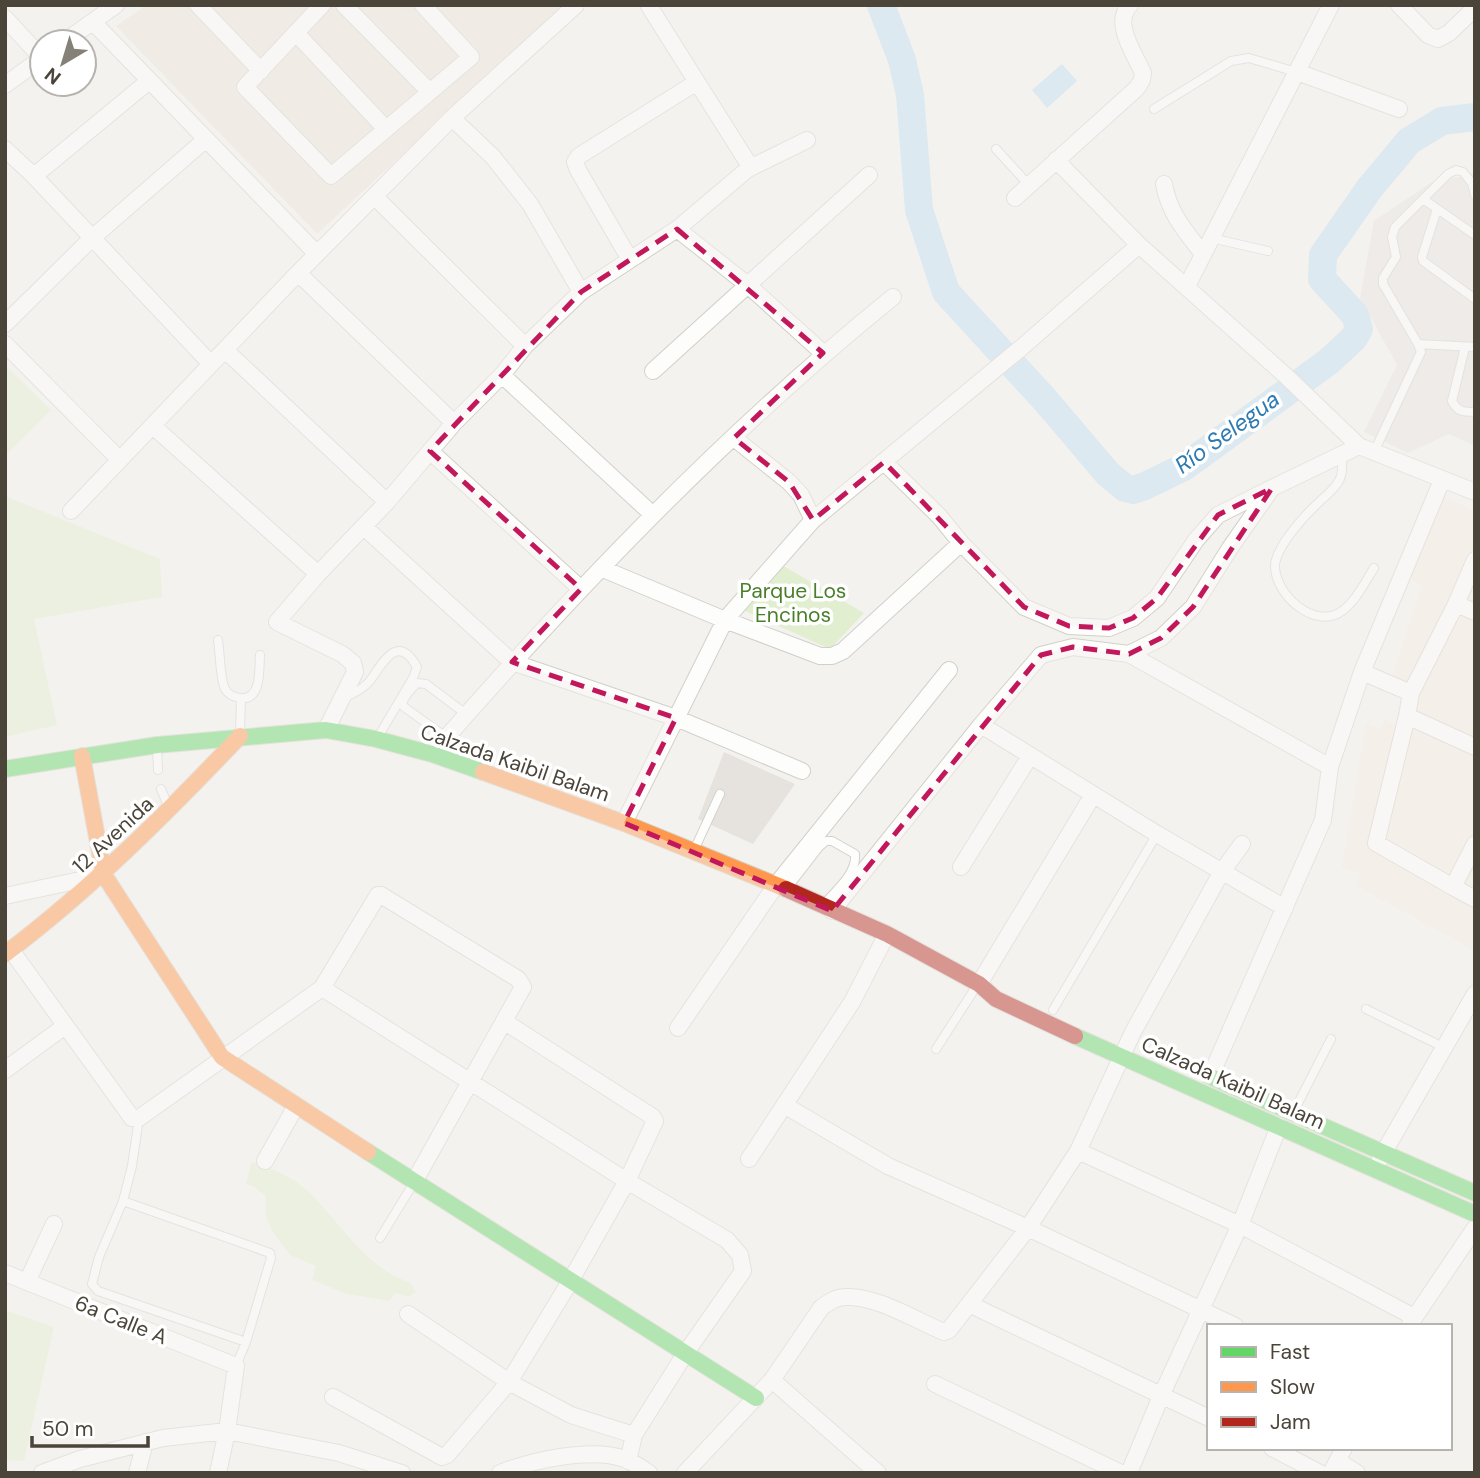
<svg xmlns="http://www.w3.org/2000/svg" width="1480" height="1478" viewBox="0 0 1480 1478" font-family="'DM Sans',sans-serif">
	<rect width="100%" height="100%" fill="#f4f2ee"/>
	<path fill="#f3ebdf" d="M1441,496L1475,511V951L1356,886L1360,874L1342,867L1366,723L1380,729L1385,719L1397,725L1408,702L1388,690L1421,585L1405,576Z"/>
	<path fill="#eae5da" d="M146,5H564L317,234L116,26Z"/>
	<path fill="#e1eecf" d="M5,365L51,410L5,456Z
		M5,496L160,559L162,597L34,619L57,725L5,737Z
		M780,564L864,613L830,649L745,611Z
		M251,1162C273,1169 292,1176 309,1192C338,1220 369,1271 410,1282L416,1292L408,1297L395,1293L389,1301L347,1294L312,1280L316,1266L290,1255L273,1232L266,1217V1197L253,1186L246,1184Z
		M5,1310L54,1327L24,1461L5,1460Z"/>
	<path fill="#e6e3df" d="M1475,174V446L1449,434L1408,453L1364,432L1397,365L1360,298L1374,221L1432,182Z
		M724,752L795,784L753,844L698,819Z
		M530,760L581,779L574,795L524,776Z"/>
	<path fill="#c0ddf1" d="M1062,64L1077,81L1047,108L1032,90Z"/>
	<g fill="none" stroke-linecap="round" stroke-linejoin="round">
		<path stroke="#c0ddf1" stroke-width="28" d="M881,5L902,60L910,95L919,210L946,292L1046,401L1108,474L1125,488L1133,490L1145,486L1184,467L1328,362L1354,338L1359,329L1355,315L1322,279L1323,255L1369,189L1409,141L1442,121L1475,117"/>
		<g stroke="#d2d0cb" stroke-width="10">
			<path id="lane" d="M1154,109L1231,61L1249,58L1296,72
				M996,149L1029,185
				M1423,199L1475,235
				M1437,209L1422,257L1423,261L1475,299
				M1211,238L1268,251
				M1418,344L1475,347
				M1465,347L1452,401C1458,412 1463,412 1475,412
				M1374,452L1421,352L1418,344L1383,284V278L1396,257L1392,237L1395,227L1448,174L1456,170L1463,172L1472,183L1475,195
				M1342,454C1342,461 1343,469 1341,476C1338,487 1325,496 1317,504C1303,517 1277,546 1275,565C1274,594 1315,631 1342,611C1356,601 1365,582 1374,568
				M218,640C220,652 220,679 225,689C228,694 234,697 239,698C262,702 259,669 260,655
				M344,697C354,694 362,689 369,682C382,665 397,631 417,667L413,678L378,737
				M240,734L241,698
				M446,737L404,707L402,703C405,695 411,689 417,683L426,684L466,714
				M157,748L158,770
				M161,789L169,808
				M695,848L720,794
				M788,887L819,847L826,841H832L855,854C857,873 837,889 826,902
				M1366,1009L1445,1048
				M1053,1010L1157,834
				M936,1049L976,987
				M1295,1109L1331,1039
				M139,1118L132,1166L123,1201L99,1257L92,1284L98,1291L246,1342
				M123,1201L270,1253L271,1258L246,1342L236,1366
				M380,1238L413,1184"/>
		</g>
		<g stroke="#d2d0cb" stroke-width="18">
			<path id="street" d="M198,5L261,71
				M322,5L245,87L331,176L471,57L423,5
				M344,5L430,92
				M1399,5L1428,35L1438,39L1449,33L1475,8
				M649,6L748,163V169
				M5,18L42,58
				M93,22L317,254
				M296,33L386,129
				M64,42L116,5
				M1297,72L1399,109
				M5,85L42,58
				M452,118L493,157L530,204L581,292
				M5,149L34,176L211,364
				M1056,160L1139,245L1286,376L1359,446L1475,492
				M34,176L149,81
				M1164,184C1169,213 1185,231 1203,254
				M375,197L525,346
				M1015,198L1137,88L1142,80L1143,73C1135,54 1112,23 1130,5
				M677,229L749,286L823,353
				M629,258L578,170L575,162L579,156L697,82
				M298,273L454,423
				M1187,286L1331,5
				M5,324L92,238L205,140
				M5,344L120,460
				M225,350L387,502
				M653,371L869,175
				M502,375L653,515
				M153,426L318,574
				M734,438L789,482L801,495L813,520
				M430,451L581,589
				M884,462L939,516L961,543L1024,607L1069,626L1109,628L1133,618L1157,598L1196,540L1218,515L1270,489
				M71,511L298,273L452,118L576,5
				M364,527L512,662L676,718L802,771
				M603,569L725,620L820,656H832L843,651L961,543
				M1456,604L1475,560
				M1129,654L1330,767
				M1362,672L1411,693L1407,716L1475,747
				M1411,693L1456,604L1475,612
				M1407,716L1376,843L1453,887
				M981,725L1157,834L1285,908
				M326,730L355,672L353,663L342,654L277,622L318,574L387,502L454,423L502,375L525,346L581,292L677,229L748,169L807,140
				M432,754C574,591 725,433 893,297
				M624,823L725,620L813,520L1021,348L1139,245
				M1475,844L1453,887L1475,899
				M961,867L1030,756
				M5,896L99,876
				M832,911L981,725L1041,655L1073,647L1129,654L1161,638L1193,607L1230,548L1272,488L1359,446
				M11,950L132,1118H139L322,988L378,895H381L518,979L523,987L414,1182
				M979,984L1093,795
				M322,988L627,1181L727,1240L740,1255L743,1271L685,1354L634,1435L628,1461
				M678,1028L776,885L949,670
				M5,1070L65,1026
				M1210,1077L1323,820L1330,767L1362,672L1442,480
				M784,1105L888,1166L1028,1228L1235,1326
				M1078,1151L1240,1225L1414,1317
				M749,1159L852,1002L887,934
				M1380,1159L1475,994
				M265,1161L296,1106
				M5,1273L236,1366L227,1431L218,1473
				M27,1282L54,1224
				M969,1304L1209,1418
				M408,1314L509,1382L571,1415L634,1435
				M1410,1324L1475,1228
				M772,1380L878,1473
				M935,1384L1121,1473
				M333,1397L442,1457L447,1455L509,1382L571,1280L627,1181L655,1121L653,1117L505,1022
				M1272,1448L1320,1473
				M1338,1461L1357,1473
				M42,1473L80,1459L163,1438L227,1431L339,1453L402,1473
				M137,1473L145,1442
				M500,1473C533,1460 591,1447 625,1459C634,1463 642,1468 649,1473
				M685,1473L772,1380L821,1308C829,1302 836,1297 846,1297C875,1295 917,1321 944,1332L949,1330L1028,1228L1078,1151L1133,1032L1221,873L1242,844
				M1129,1473L1161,1396L1240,1225L1279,1126
				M1331,1473L1344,1448"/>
		</g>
		<g stroke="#d3cfc5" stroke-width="18">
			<path id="fast" d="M5,769L157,745L326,730L376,739L432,754L483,772
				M1075,1036L1475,1214
				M1209,1076L1475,1193
				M368,1152L756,1398"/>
		</g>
		<g stroke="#d3cfc5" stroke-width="18">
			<path id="slow" d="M82,756L104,875L222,1057L368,1152
				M483,772L624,823L786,889
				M5,954C91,889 166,814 240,736"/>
		</g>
		<g stroke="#d3cfc5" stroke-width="18">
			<path id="jam" d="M786,889L887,934L979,984L996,999L1075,1036"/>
		</g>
		<use href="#lane" stroke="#fdfdfc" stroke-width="8"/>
		<use href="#street" stroke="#fdfdfc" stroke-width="16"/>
		<use href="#fast" stroke="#63d668" stroke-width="16"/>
		<use href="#slow" stroke="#ff974d" stroke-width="16"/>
		<use href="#jam" stroke="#b3261e" stroke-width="16"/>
	</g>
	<path d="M0 0H1480V1478H0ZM677,229L823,353L734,438L789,482L813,520L884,462L1024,607L1069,626L1109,628L1133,618L1157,598L1218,515L1272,488L1193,607L1161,638L1129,654L1073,647L1041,655L832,911L624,823L676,718L512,662L581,589L430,451L581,292Z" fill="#f4f2ee" fill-opacity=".55" fill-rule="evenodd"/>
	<path fill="none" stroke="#c2185b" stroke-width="5" stroke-dasharray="14 9" stroke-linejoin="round" d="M677,229L823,353L734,438L789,482L813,520L884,462L1024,607L1069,626L1109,628L1133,618L1157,598L1218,515L1272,488L1193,607L1161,638L1129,654L1073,647L1041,655L832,911L624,823L676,718L512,662L581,589L430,451L581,292Z"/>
	<g text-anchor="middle" stroke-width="7" stroke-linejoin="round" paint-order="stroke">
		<g font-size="21" fill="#4a7f2a" stroke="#fff">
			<text x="793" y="598">Parque Los<tspan x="793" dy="24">Encinos</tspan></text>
		</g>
		<g font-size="21" fill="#4b4439" stroke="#fff">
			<text transform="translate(515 763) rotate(19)" y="7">Calzada Kaibil Balam</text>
			<text transform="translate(113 835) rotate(-43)" y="7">12 Avenida</text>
			<text transform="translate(1233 1083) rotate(24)" y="7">Calzada Kaibil Balam</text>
			<text transform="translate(121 1320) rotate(22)" y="7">6a Calle A</text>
		</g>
		<g font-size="23" font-style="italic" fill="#2e7ab2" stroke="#fff">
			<text transform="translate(1227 432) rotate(-36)" y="8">Río Selegua</text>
		</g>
	</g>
	<rect width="1480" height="1478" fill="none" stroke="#4b4439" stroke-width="14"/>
	<rect x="1207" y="1324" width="245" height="126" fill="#ffffff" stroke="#b7b4b0" stroke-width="2"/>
	<rect x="1221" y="1347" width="35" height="10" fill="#63d668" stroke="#b7b4b0" stroke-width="2"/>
	<text x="1270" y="1359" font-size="21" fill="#4b4439">Fast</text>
	<rect x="1221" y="1382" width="35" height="10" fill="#ff974d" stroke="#b7b4b0" stroke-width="2"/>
	<text x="1270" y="1394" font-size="21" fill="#4b4439">Slow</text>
	<rect x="1221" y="1417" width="35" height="10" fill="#b3261e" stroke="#b7b4b0" stroke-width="2"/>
	<text x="1270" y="1429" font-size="21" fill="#4b4439">Jam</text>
	<g transform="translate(63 63) rotate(218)"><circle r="33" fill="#ffffff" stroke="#b7b4b0" stroke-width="2"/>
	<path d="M0-5L12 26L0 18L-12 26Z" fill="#868178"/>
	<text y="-10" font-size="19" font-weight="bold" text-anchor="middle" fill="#4b4439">N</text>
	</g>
	<path d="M32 1436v10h116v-10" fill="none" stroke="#4b4439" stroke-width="3.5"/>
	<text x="42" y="1436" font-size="21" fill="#4b4439" stroke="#ffffff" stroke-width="5" paint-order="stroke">50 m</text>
</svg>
